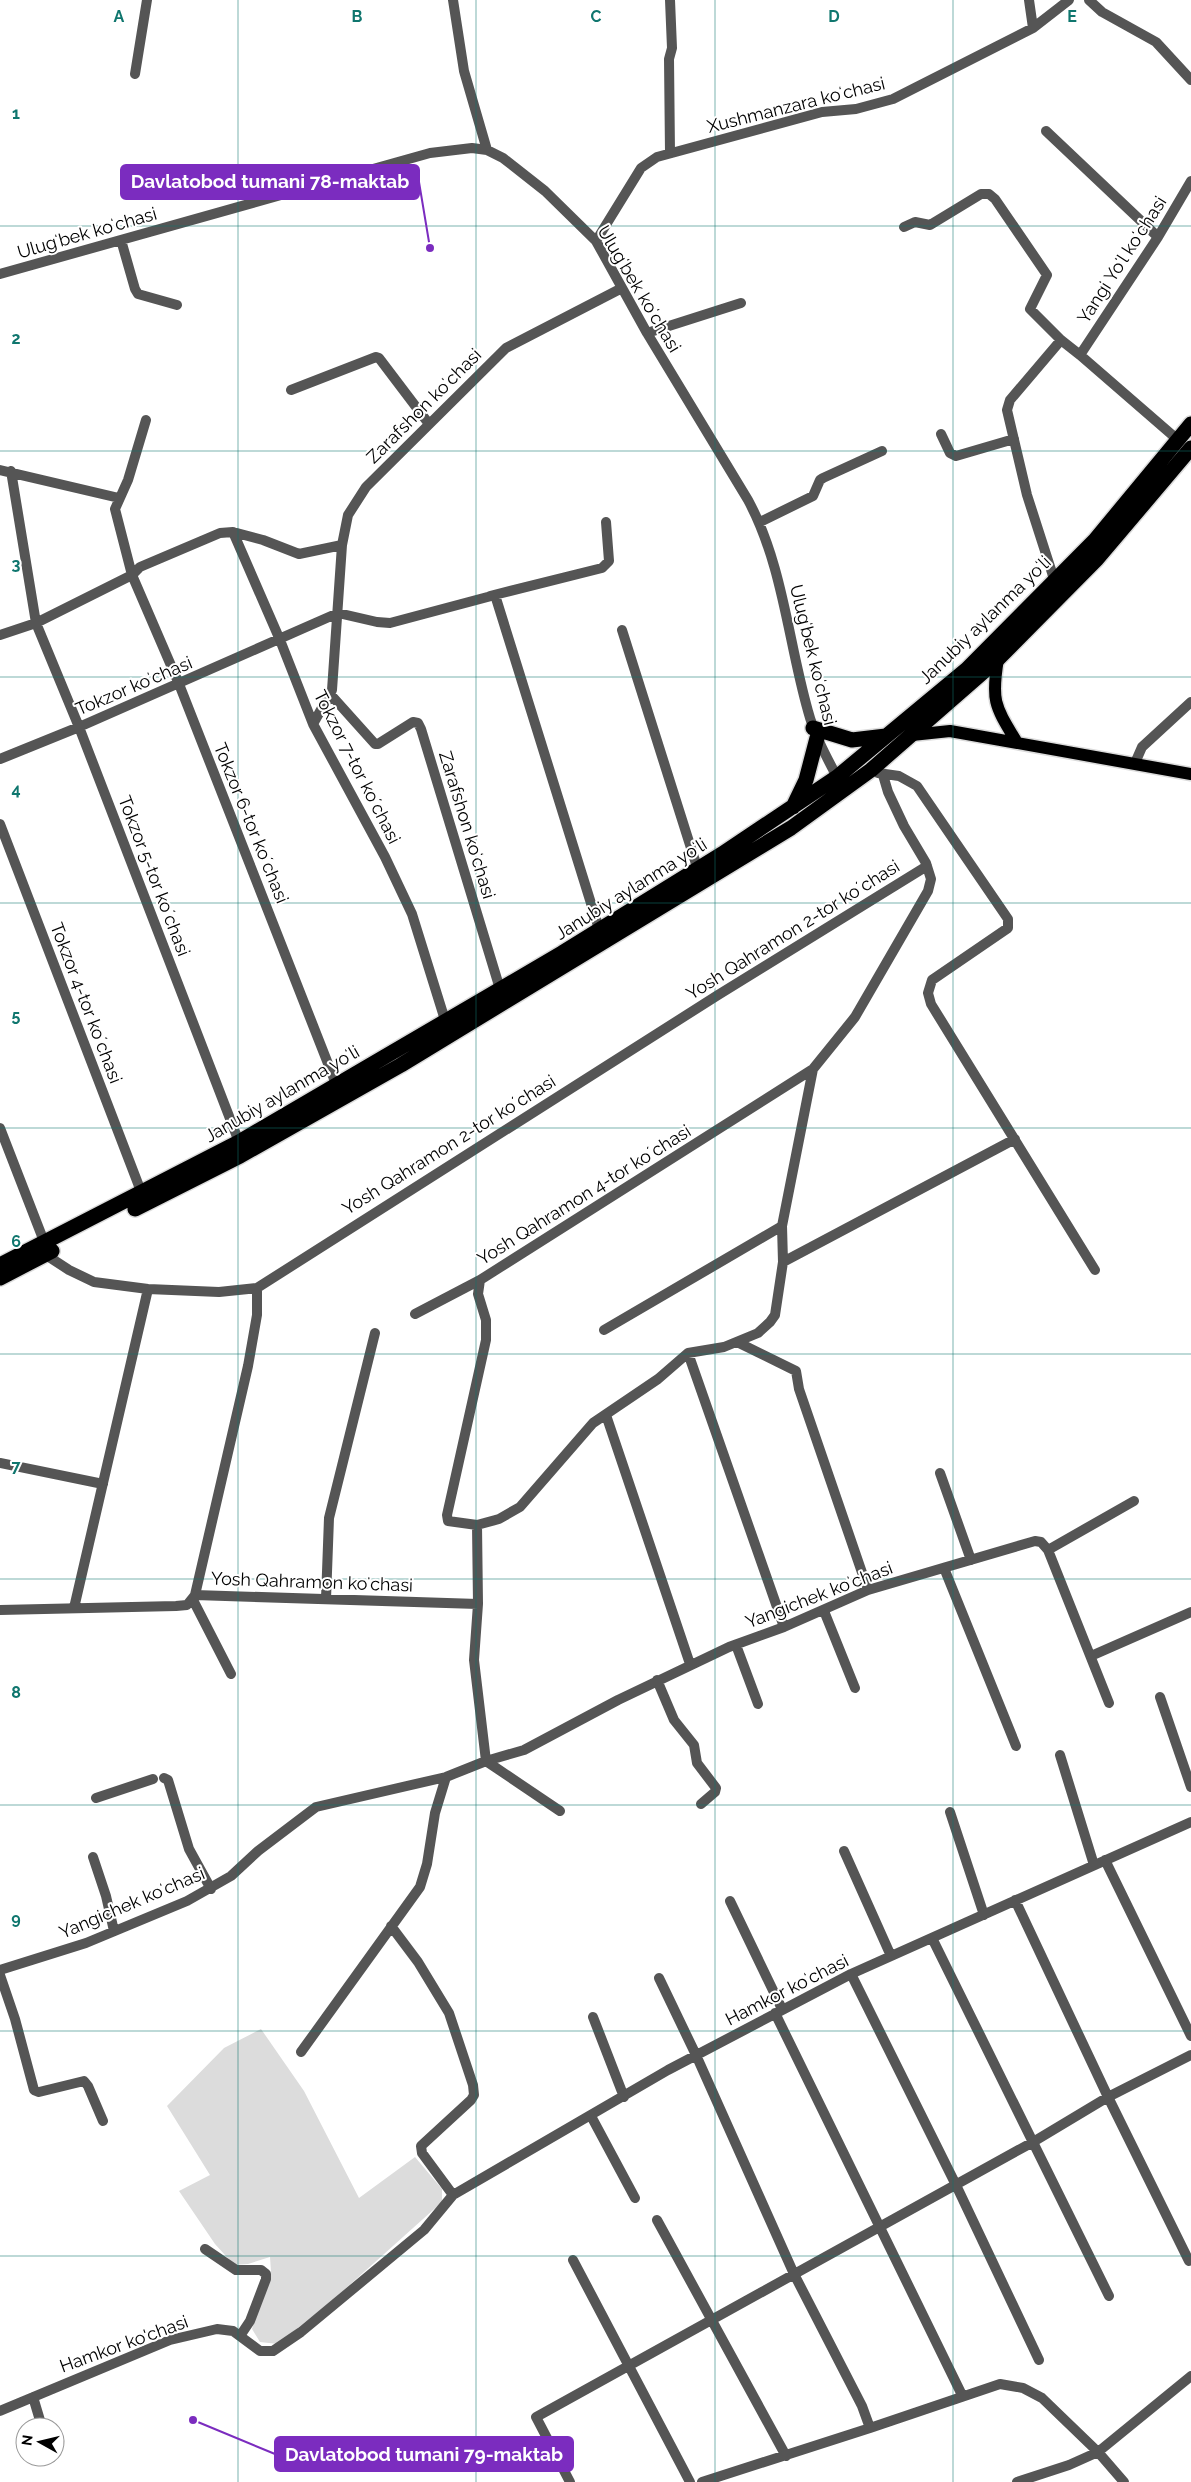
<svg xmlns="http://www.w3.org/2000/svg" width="1191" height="2482" viewBox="0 0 1191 2482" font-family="Raleway,sans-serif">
	<rect width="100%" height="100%" fill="#fff"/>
	<path fill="#dcdcdc" d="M261,2029L304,2091L359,2198L415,2157L442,2189V2202L335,2298L278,2344L260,2342L252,2329L271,2272L270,2257L248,2264L234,2265L215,2244L179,2191L210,2175L167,2106L224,2048Z"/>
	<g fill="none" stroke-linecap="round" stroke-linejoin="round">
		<g stroke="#dbdbdb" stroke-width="15">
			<path id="major" d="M998,659C991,701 995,706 1016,741
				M912,735L950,731L1191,774"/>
		</g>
		<g stroke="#dbdbdb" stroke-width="18">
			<path id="highway" d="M813,728L852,740L886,736
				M793,807L806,780L817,738
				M135,1209L240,1156L401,1065L791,828L871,770L998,659L1097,559L1191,448
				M0,1265L239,1142L562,953L722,854L837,777L967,669L1095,540L1191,424
				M0,1278L52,1251"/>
		</g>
		<path stroke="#555" stroke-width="10" d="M453,0L464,71L487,150
			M1029,0L1033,28
			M1089,0L1102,12L1156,42L1191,80
			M135,74L147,0
			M1046,131L1158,237
			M670,153L669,59L672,48L670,0
			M904,227L915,222L930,225L981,194H989L995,199L1047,275L1030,309L1061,340L1080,355
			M121,240L135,289L138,294L177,305
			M596,241L641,168L657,157L822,112L856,109L893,99L1033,28L1069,0
			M0,274L430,153L472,148L487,150L503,158L545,191L596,241L647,333L748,500C783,565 788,641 808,711C814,734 826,756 837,777
			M647,333L741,303
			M291,390L376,357L379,358L429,424
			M146,420L128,480L115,509L132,575L179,684L336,1084
			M941,434L950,453L956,456L1014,439
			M1178,440L1080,355L1158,237L1191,181
			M0,470L119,498
			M11,471L36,623L79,727L239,1142
			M760,522L813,496L820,480L823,478L882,451
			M233,532L280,640L313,724L385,857L412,914L445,1020
			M1054,579L1027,495L1007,410L1010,400L1061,340
			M490,596L602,568L609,561L606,522
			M622,630L697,867
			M0,635L36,623L132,575L140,567L220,533L233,532L263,540L299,554L342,545
			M328,700L331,695L375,744H378L413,722L418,723L421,729L500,989
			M313,724L332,690L342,545L348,515L366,487L506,348L622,288
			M0,759L79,727L338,613L377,622L390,623L495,595L599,929
			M1135,763L1142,747L1191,702
			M878,773L899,776L917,786L1008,919V928L932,980L928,993L931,1004L1095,1270
			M0,824L142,1194
			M813,1069L480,1280L478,1294L486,1320V1340L447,1515L448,1521L477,1525L499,1519L520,1507L593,1423L658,1379L688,1353L724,1347L758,1333L770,1322L775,1315L783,1262L782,1226L813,1069L855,1017L928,891L931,879L926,863L904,826L888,792L883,775
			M0,1128L45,1244
			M46,1255L69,1270L94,1282L148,1289L219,1292L257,1288
			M783,1262L1015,1139
			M415,1314L480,1280
			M604,1330L782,1226
			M737,1342L796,1371L799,1389L868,1590
			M688,1353L784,1627
			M606,1415L690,1664
			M0,1463L103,1484
			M940,1473L971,1560
			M477,1525L478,1604L474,1660L486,1761L560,1811
			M1048,1550L1134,1501
			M944,1568L1016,1746
			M195,1595L248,1366L257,1315V1288L718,995L927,866
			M326,1599L329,1518L375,1333
			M193,1600L231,1674
			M74,1608L148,1289
			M0,1610L176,1606L187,1605L195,1595L478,1604
			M824,1611L855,1688
			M736,1645L758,1704
			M1091,1656L1191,1612
			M657,1680L674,1720L694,1745L697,1763L716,1788L715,1792L701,1804
			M1160,1697L1191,1787
			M1060,1755L1094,1865
			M164,1778L168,1780L189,1849L211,1889
			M96,1798L153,1779
			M950,1812L984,1915
			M844,1851L891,1956
			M93,1857L106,1896L114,1931
			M1105,1860L1191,2036
			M1015,1900L1108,2097L1189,2261
			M730,1901L782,2009
			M391,1926L418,1962L449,2013L473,2085L474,2095L471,2100L421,2146L422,2153L453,2195
			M932,1938L1109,2296
			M0,1970L86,1943L187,1901L231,1876L258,1851L316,1807L446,1777L486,1761L524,1750L618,1700L729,1647L784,1627L868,1590L1035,1541L1041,1542L1048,1550L1109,1703
			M851,1974L956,2185L1039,2360
			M0,1975L15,2019L34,2090L39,2092L84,2081L88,2086L103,2121
			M659,1978L696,2055L794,2274L862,2406L870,2428L702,2482
			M775,2013L962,2395
			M593,2017L624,2097
			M301,2052L420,1887L427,1864L435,1813L446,1777
			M591,2116L635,2198
			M657,2220L786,2456
			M205,2249L236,2270H261L266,2274V2279L250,2321L240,2336
			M573,2260L690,2482
			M33,2397L42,2427
			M0,2411L170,2340L217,2329L233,2331L260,2351H273L301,2332L424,2230L453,2195L668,2070L851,1974L1191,1822
			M870,2428L1000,2384L1023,2388L1042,2398L1098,2452L1124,2482
			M51,2457V2458
			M570,2482L536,2417L1033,2142L1108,2097L1191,2055
			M1017,2482L1069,2465L1098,2452L1191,2376"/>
		<use href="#major" stroke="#000" stroke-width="12"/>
		<use href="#highway" stroke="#000" stroke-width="15"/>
	</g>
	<path fill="none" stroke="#0f766e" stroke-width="1" stroke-opacity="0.55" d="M238,0V2482M476,0V2482M715,0V2482M953,0V2482M0,226H1191M0,451H1191M0,677H1191M0,903H1191M0,1128H1191M0,1354H1191M0,1579H1191M0,1805H1191M0,2031H1191M0,2256H1191"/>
	<g text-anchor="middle" stroke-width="4" stroke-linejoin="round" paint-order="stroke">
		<g font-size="18" fill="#000" stroke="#fff">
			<text transform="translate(796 105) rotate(-14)" y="6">Xushmanzara koʻchasi</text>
			<text transform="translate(87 233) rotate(-16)" y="6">Ulugʻbek koʻchasi</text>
			<text transform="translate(1122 260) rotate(-57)" y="6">Yangi Yoʻl koʻchasi</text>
			<text transform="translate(639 289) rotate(59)" y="6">Ulugʻbek koʻchasi</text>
			<text transform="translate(424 406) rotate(-45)" y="6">Zarafshon koʻchasi</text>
			<text transform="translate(985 620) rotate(-44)" y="6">Janubiy aylanma yoʻli</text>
			<text transform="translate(813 655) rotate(76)" y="6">Ulugʻbek koʻchasi</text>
			<text transform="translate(134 686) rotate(-23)" y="6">Tokzor koʻchasi</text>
			<text transform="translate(357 767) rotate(63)" y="6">Tokzor 7-tor koʼchasi</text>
			<text transform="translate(251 823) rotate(68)" y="6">Tokzor 6-tor koʼchasi</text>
			<text transform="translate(467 825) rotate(73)" y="6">Zarafshon koʻchasi</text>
			<text transform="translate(154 876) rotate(69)" y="6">Tokzor 5-tor koʼchasi</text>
			<text transform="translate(631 889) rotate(-32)" y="6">Janubiy aylanma yoʻli</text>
			<text transform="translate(793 930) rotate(-32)" y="6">Yosh Qahramon 2-tor koʼchasi</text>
			<text transform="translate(86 1003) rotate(69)" y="6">Tokzor 4-tor koʼchasi</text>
			<text transform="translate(282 1094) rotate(-30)" y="6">Janubiy aylanma yoʻli</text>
			<text transform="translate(449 1145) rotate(-32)" y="6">Yosh Qahramon 2-tor koʼchasi</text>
			<text transform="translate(584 1195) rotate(-32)" y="6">Yosh Qahramon 4-tor koʼchasi</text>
			<text transform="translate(312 1582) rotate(2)" y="6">Yosh Qahramon koʻchasi</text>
			<text transform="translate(819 1595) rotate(-21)" y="6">Yangichek koʻchasi</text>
			<text transform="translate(132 1903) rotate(-23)" y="6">Yangichek koʻchasi</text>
			<text transform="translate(787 1990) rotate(-27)" y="6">Hamkor koʻchasi</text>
			<text transform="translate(124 2344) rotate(-20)" y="6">Hamkor ko'chasi</text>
		</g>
	</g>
	<g font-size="16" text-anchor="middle" font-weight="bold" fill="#0f766e" stroke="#fff" stroke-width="4" stroke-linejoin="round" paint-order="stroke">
		<text x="119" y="22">A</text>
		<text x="357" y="22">B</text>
		<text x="596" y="22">C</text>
		<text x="834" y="22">D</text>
		<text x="1072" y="22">E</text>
		<text x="16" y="119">1</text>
		<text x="16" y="344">2</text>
		<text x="16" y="570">3</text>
		<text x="16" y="795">4</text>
		<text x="16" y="1021">5</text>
		<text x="16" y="1247">6</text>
		<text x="16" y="1472">7</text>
		<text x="16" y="1698">8</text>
		<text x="16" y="1924">9</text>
	</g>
	<path fill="none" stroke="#7b2cbf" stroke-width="2" d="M430 248L419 182M193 2420L275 2454"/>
	<g fill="#7b2cbf" stroke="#fff" stroke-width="2">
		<circle cx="430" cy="248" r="5"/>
		<circle cx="193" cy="2420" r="5"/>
	</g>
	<g fill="#7b2cbf" stroke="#7b2cbf" stroke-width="2">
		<rect x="121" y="165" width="298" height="34" rx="5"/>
		<rect x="275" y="2437" width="298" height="34" rx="5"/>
	</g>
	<g font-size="19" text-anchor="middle" font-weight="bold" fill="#fff">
		<text x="270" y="188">Davlatobod tumani 78-maktab</text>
		<text x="424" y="2461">Davlatobod tumani 79-maktab</text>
	</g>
	<g transform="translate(40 2442) rotate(278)"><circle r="24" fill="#ffffff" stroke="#999999"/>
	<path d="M0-4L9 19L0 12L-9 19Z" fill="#000000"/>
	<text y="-8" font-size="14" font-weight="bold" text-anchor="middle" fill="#000000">N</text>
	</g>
</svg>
